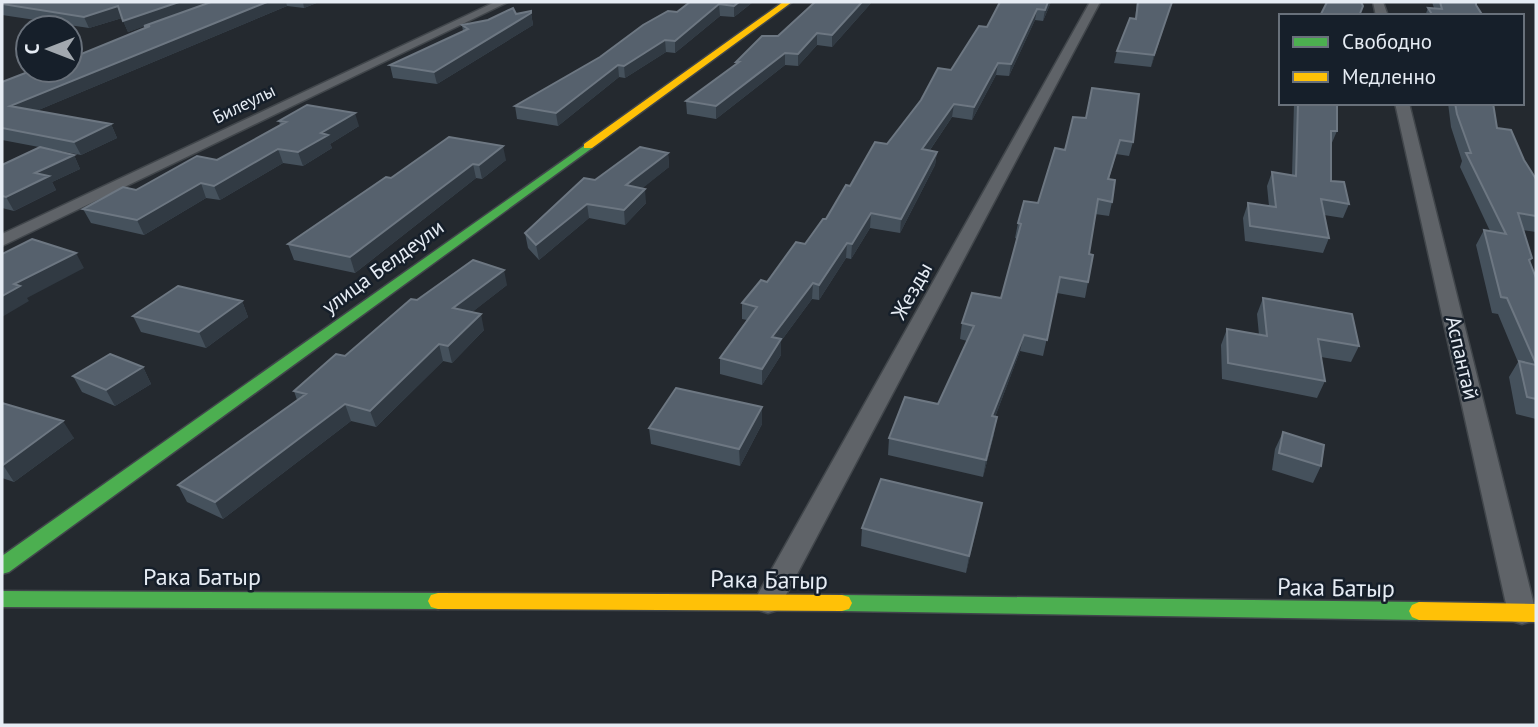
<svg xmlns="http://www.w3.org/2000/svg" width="1538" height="727" viewBox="0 0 1538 727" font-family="'PT Sans',sans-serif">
	<rect width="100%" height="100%" fill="#24292f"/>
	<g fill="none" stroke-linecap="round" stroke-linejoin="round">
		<g stroke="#41464b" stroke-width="3">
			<path id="street" d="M495,2H508L2,246V234Z
				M1090,2H1100L778,610L768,613L758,610L754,602L758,594Z
				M1373,2H1383L1388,16H1376Z
				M1395,103H1409L1536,613L1532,621L1522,624L1512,621L1508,613Z"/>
		</g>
		<g stroke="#41464b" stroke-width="3">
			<path id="fast" d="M588,143L592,144V148L9,572L2,574V556Z
				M2,591L438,593L445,595L448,601L445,607L438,609L2,607Z
				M842,595L1419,602L1426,605L1429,611L1426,617L1419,620L842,611L835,609L832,603L835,597Z"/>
		</g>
		<g stroke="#41464b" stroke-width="3">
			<path id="slow" d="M783,2H792L592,148H584V144Z
				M438,593L842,595L849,597L852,603L849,609L842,611L438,609L431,607L428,601L431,595Z
				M1419,602L1536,604V622L1419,620L1412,617L1409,611L1412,605Z"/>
		</g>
		<use href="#street" fill="#5f6368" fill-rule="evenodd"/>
		<use href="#fast" fill="#4caf50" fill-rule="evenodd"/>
		<use href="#slow" fill="#ffc107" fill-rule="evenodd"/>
	</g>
	<path fill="#45515c" d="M2,2H319L304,8L287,6L36,111L111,124L117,138L81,155L2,140V82L74,57L145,29L144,26L128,32L122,18L89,28L2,15Z
		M690,2H753L734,17L720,16L675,53L666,52L625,78L619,77L558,126L517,119L515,106L677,12Z
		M872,2L832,47L817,45L798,66L785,65L716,119L687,114L686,101L736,65V62L778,36Z
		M1000,2H1051L1043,21L1035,20L1009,76L996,75L972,120L952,117L930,150L937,152L935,165L900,233L870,228L851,259L846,258L819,300L812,299L781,341V355L762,385L720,374V358L747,320L742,319V303L767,282L805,244L826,219L850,186L951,70L987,27Z
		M1137,2H1172L1151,67L1114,63L1117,51L1135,19Z
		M1432,2H1476V5L1483,16H1425L1428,8H1434Z
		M531,13L533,25L437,84L393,78L390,65L463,31L462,25L516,14Z
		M1294,103H1339L1337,111V131L1331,145V181L1349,204L1343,218L1324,215L1329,238L1323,253L1245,241L1243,218L1248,203L1269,206L1267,186L1272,172L1292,175Z
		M1448,103H1493L1497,128L1524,160L1536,179V232L1523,230L1532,258L1530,262L1536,278V419L1516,414L1509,377L1518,362L1498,314L1492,313L1476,245L1484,230L1490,231L1460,167L1462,161L1451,127Z
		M1073,117L1133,142L1129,156L1116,154L1109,179L1112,202L1109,216L1095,214L1089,254L1088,282L1085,298L1057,293L1043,356L1020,351L995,417L994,434L983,477L888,455L889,438L938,404L967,341L960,339L962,323L1001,298L1017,239L1015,238L1018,223L1038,203L1065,150Z
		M279,121L359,126L330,144L332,148L303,166L283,163L220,200L206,198L144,235L91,223L83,209L217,160L280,125Z
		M449,137L506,160L482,179L476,178L355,273L294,260L288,244L391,178Z
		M668,153L669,167L642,188L646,203L625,225L589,218L539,260L528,248L525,233L595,180Z
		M74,155L80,169L52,182L56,190L14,211L2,208V165Z
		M507,285L472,312L484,330L452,363L443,361L376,427L351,421L223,519L187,502L178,485L297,400L294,391L345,356L417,300Z
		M1263,298L1359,346L1351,362L1321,357L1325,381L1317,398L1222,379L1221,345L1227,329L1259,335L1257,314Z
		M242,301L248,317L206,348L141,332L133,316Z
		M143,367L151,384L115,406L82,392L73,376Z
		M2,403L74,438L14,482L2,478Z
		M762,407V424L740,466L651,444L649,428Z
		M1283,432L1321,466L1313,483L1272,470L1275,449Z
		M982,503L966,573L861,546L862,528Z"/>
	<path fill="#313a43" d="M179,2H215L128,32L123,21Z
		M267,2H286L287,6L17,119L10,106Z
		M303,2H319L304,8Z
		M739,2H753L734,17V6Z
		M862,2H872L832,47V35Z
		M1048,2H1051L1043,21L1045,10Z
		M1172,2L1151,67L1154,55Z
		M719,4L720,16L675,53V41Z
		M118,6L122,18L89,28L84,17Z
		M1037,9L1035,20L1009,76L1011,64Z
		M531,13L533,25L437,84L434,72Z
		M817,33V45L798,66V54Z
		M665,40L666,52L625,78L624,66Z
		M785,53V65L716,119V106Z
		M998,63L996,75L972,120L974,107Z
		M618,65L619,77L558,126L556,113Z
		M954,104L952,117L921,163L922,149Z
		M355,113L359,126L330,144L332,148L303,166L298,152L321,133Z
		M111,124L117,138L81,155L74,142Z
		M503,146L506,160L482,179L479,165Z
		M278,149L283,163L220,200L214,186Z
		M937,152L935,165L900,233L901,219Z
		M668,153L669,167L628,200L626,185Z
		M74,155L80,169L52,182L56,190L14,211L6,197L35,173Z
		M473,164L476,178L355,273L350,257Z
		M201,183L206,198L144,235L137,220Z
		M645,189L646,203L625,225L624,210Z
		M587,204L589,218L539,260L536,245Z
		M871,213L870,228L851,259L852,244Z
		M847,243L846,258L819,300V285Z
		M76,253L84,268L27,298L29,301L2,317V296L14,284Z
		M504,270L507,285L457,324L453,308Z
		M813,283L812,299L781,341V355L762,385V369L772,337Z
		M242,301L248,317L206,348L199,332Z
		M481,314L484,330L452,363L448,346Z
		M1024,335L1020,351L989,433L992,416Z
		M439,344L443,361L376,427L370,411Z
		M143,367L151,384L115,406L106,390Z
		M345,404L351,421L223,519L215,502Z
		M762,407V424L740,466L739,449Z
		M997,417L994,434L983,477L986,460Z
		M63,421L74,438L14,482L3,465Z
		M982,503L979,520L966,573L969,556Z"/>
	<path fill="#56616d" stroke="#6d7782" stroke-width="2" d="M2,2H179L123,21L118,6L84,17L2,4Z
		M211,2H267L10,106L111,124L74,142L2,128V82L33,70H70V56L74,57L150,26H144Z
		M690,2H739L734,6L719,4L675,41L665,40L624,66L618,65L556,113L515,106L600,57L643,25L668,11L677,12Z
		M815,2H862L832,35L817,33L798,54L785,53L716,106L686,101L739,62H736L762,36H778Z
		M1000,2H1048L1045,10L1037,9L1011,64L998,63L974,107L954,104L922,149L937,152L901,219L871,213L852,244L847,243L819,285L813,283L772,337L781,339L762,369L720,358L757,307L742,303L761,280L767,282L796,242L805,244L823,219H826L846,185L850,186L875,142L887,144L921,100L938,68L951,70L979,26L987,27Z
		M1138,2H1172L1154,55L1117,51L1130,18L1136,19Z
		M1327,2H1361L1363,6L1359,16H1320Z
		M1440,2H1476V5L1483,16H1433L1428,8L1442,9Z
		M513,8L516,14L531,11V13L434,72L390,65L468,29L462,25L488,20Z
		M1092,88L1139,94L1133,142L1120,140L1108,179L1115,180L1112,202L1098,199L1089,254L1093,255L1088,282L1060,277L1047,340L1024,335L992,416L997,417L986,460L889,438L905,397L938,404L974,326L962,323L972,293L1001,298L1021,224L1018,223L1024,201L1038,203L1055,148L1065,150L1073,117L1086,118Z
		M1298,103H1339H1337V131H1331V181L1344,182L1349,204L1321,199L1329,238L1250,226L1248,203L1276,207L1272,172L1296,176Z
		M1455,103H1493L1497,128L1511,130L1524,160L1536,179V216L1518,213L1532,258L1529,260L1536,278V364L1507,298L1501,297L1484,230L1506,234L1466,153H1471L1457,114Z
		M307,105L355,113L321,133L328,135L298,152L278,149L214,186L201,183L137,220L83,209L123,187L136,190L197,156L217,160L286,122L279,121Z
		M449,137L503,146L479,165L473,164L350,257L288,244L386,177L391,178Z
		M40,147L74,155L35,173L49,176L6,197L2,196V165Z
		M640,147L668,153L626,185L645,189L624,210L587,204L536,245L525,233L584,178L595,180Z
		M32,239L76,253L14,284L20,286L2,296V254Z
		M473,260L504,270L453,308L481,314L448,346L439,344L370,411L345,404L215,502L178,485L306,394L294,391L336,354L345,356L411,299L417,300Z
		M178,286L242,301L199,332L133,316Z
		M1263,298L1352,314L1359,346L1318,339L1325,381L1228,363L1227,329L1267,336Z
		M110,354L143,367L106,390L73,376Z
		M1519,361L1536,365V399L1527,397Z
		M676,388L762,407L739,449L649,428Z
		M2,403L63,421L3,465Z
		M1283,432L1324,445L1321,466L1279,453Z
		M881,479L982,503L969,556L862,528Z"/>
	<g text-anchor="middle" stroke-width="5" stroke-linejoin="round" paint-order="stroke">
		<g font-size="18" fill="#e6ecf4" stroke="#161f2a">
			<text transform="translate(244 104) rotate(-26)" y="6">Билеулы</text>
		</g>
		<g font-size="21" fill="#e6ecf4" stroke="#161f2a">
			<text transform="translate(383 267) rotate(-36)" y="7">улица Белдеули</text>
			<text transform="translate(912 291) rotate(-61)" y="7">Жезды</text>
			<text transform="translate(1462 358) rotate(77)" y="7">Аспантай</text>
		</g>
		<g font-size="24" fill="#e6ecf4" stroke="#161f2a">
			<text x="202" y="585">Рака Батыр</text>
			<text transform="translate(769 580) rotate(1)" y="8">Рака Батыр</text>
			<text transform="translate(1336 588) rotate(1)" y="8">Рака Батыр</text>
		</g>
	</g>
	<rect width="1538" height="727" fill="none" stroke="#e6ecf4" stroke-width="7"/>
	<rect x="1279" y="14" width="245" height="91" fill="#161f2a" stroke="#69717b" stroke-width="2"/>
	<rect x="1293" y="37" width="35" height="10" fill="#4caf50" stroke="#69717b" stroke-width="2"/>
	<text x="1342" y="49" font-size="21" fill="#e6ecf4">Свободно</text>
	<rect x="1293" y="72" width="35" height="10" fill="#ffc107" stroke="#69717b" stroke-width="2"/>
	<text x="1342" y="84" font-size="21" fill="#e6ecf4">Медленно</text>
	<g transform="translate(49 49) rotate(270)"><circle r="33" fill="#161f2a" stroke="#69717b" stroke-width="2"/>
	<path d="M0-5L12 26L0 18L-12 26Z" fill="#a2a8af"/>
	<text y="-10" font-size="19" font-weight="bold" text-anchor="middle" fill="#e6ecf4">С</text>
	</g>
</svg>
